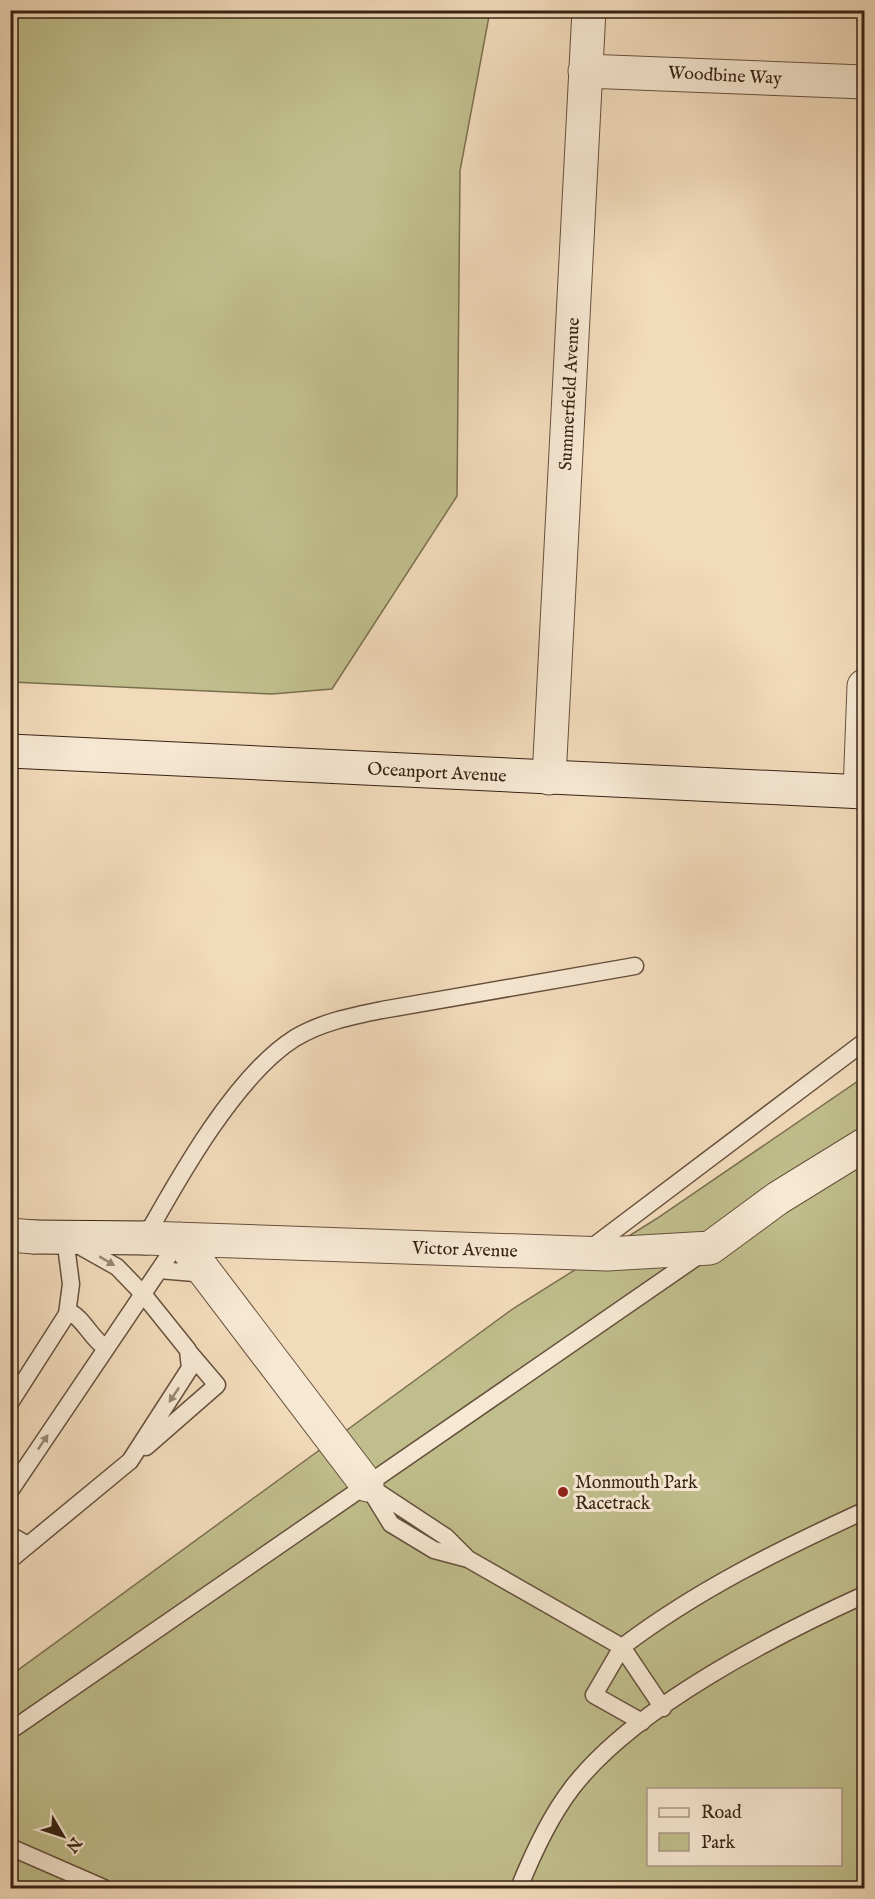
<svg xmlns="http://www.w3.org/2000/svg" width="875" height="1899" viewBox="0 0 875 1899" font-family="'IM FELL English',serif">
	<rect width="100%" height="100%" fill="#f2dbbb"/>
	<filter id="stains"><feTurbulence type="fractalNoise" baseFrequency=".00333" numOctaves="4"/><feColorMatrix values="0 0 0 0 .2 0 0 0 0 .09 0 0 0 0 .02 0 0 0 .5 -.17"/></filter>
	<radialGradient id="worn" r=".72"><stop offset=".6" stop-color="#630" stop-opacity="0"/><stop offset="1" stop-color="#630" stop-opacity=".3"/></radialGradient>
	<path fill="#c0be8c" stroke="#7c7050" stroke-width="1.5" fill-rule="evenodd" d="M11,10L490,11L460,171L457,496L332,689L272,694L11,682Z
		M864,1077V1888H11L10,1676L514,1308L656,1219ZM648,1790H840V1864H648Z"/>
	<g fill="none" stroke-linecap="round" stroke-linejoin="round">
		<g stroke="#66513d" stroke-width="19">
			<path id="lane" d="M145,1238C179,1177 236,1075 295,1038C322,1022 352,1016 382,1010L635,966
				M587,1251L864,1042
				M159,1270L206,1274
				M68,1311C84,1318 91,1339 106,1348
				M10,1403L67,1314L71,1284L65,1238
				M146,1447L217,1385L188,1351
				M367,1485L446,1537L468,1559L434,1550L391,1524Z
				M10,1491L180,1239
				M10,1535L28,1545
				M468,1559L622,1647C697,1590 779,1550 864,1511
				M10,1560L130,1461L190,1368L188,1350L143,1294L117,1267L76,1244
				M642,1722L594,1695L622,1647L663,1708
				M10,1731L701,1254
				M10,1847L104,1888
				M519,1888C533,1853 549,1818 572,1788C633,1708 774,1636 864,1595"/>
		</g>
		<g stroke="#66513d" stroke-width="35">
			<path id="street" d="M585,71L864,82
				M549,778L589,10
				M860,792L864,686
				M10,1235L34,1237
				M145,1238L607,1254L710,1248L778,1198L864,1145
				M180,1239L367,1485"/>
		</g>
		<g stroke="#372313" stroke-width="35">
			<path id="secondary" d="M10,751L864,792
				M34,1237L145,1238"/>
		</g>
		<use href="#lane" stroke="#f7e8d3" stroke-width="16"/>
		<use href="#street" stroke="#f7e8d3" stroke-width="33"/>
		<use href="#secondary" stroke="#f7e8d3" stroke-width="33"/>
	</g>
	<defs><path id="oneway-solid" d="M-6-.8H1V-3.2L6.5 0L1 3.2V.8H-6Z" transform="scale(1.5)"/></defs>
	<g fill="#978673">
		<use href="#oneway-solid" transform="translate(107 1261) rotate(31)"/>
		<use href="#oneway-solid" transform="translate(174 1395) rotate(124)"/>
		<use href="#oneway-solid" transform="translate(43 1442) rotate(-56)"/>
	</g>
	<circle fill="#8f2418" stroke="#f7e8d3" stroke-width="2" cx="563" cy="1492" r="6"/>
	<g text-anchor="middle" stroke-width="6" stroke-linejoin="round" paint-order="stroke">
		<g font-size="18" fill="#372313" stroke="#f7e8d3">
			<text transform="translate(725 75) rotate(3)" y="6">Woodbine Way</text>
			<text transform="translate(569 394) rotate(-87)" y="6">Summerfield Avenue</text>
			<text transform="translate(437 772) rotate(3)" y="6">Oceanport Avenue</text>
			<text transform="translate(465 1249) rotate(2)" y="6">Victor Avenue</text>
		</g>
		<g font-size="18" fill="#372313" stroke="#f7e8d3" text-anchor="start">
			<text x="575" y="1488">Monmouth Park<tspan x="575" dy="21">Racetrack</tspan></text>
		</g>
	</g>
	<rect width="875" height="1899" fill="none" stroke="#f2dbbb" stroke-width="36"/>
	<rect x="12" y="12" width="851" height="1875" fill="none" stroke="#372313" stroke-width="3"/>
	<rect x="18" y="18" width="839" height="1863" fill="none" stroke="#372313" stroke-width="1.5"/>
	<rect x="647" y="1788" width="195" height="78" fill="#f7e8d3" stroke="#aa9986" stroke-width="1.5"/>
	<rect x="659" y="1808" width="30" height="9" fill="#f7e8d3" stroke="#aa9986" stroke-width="1.5"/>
	<text x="701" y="1818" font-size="18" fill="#372313">Road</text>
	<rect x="659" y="1833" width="30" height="18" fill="#c0be8c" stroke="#aa9986" stroke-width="1.5"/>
	<text x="701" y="1848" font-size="18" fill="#372313">Park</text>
	<g transform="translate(63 1836) rotate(129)" stroke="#f7e8d3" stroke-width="4.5" paint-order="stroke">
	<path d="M0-4.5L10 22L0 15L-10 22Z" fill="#372313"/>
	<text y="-9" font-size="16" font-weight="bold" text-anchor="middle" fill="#372313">N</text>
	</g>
	<rect width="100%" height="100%" filter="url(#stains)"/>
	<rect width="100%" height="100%" fill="url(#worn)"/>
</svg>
